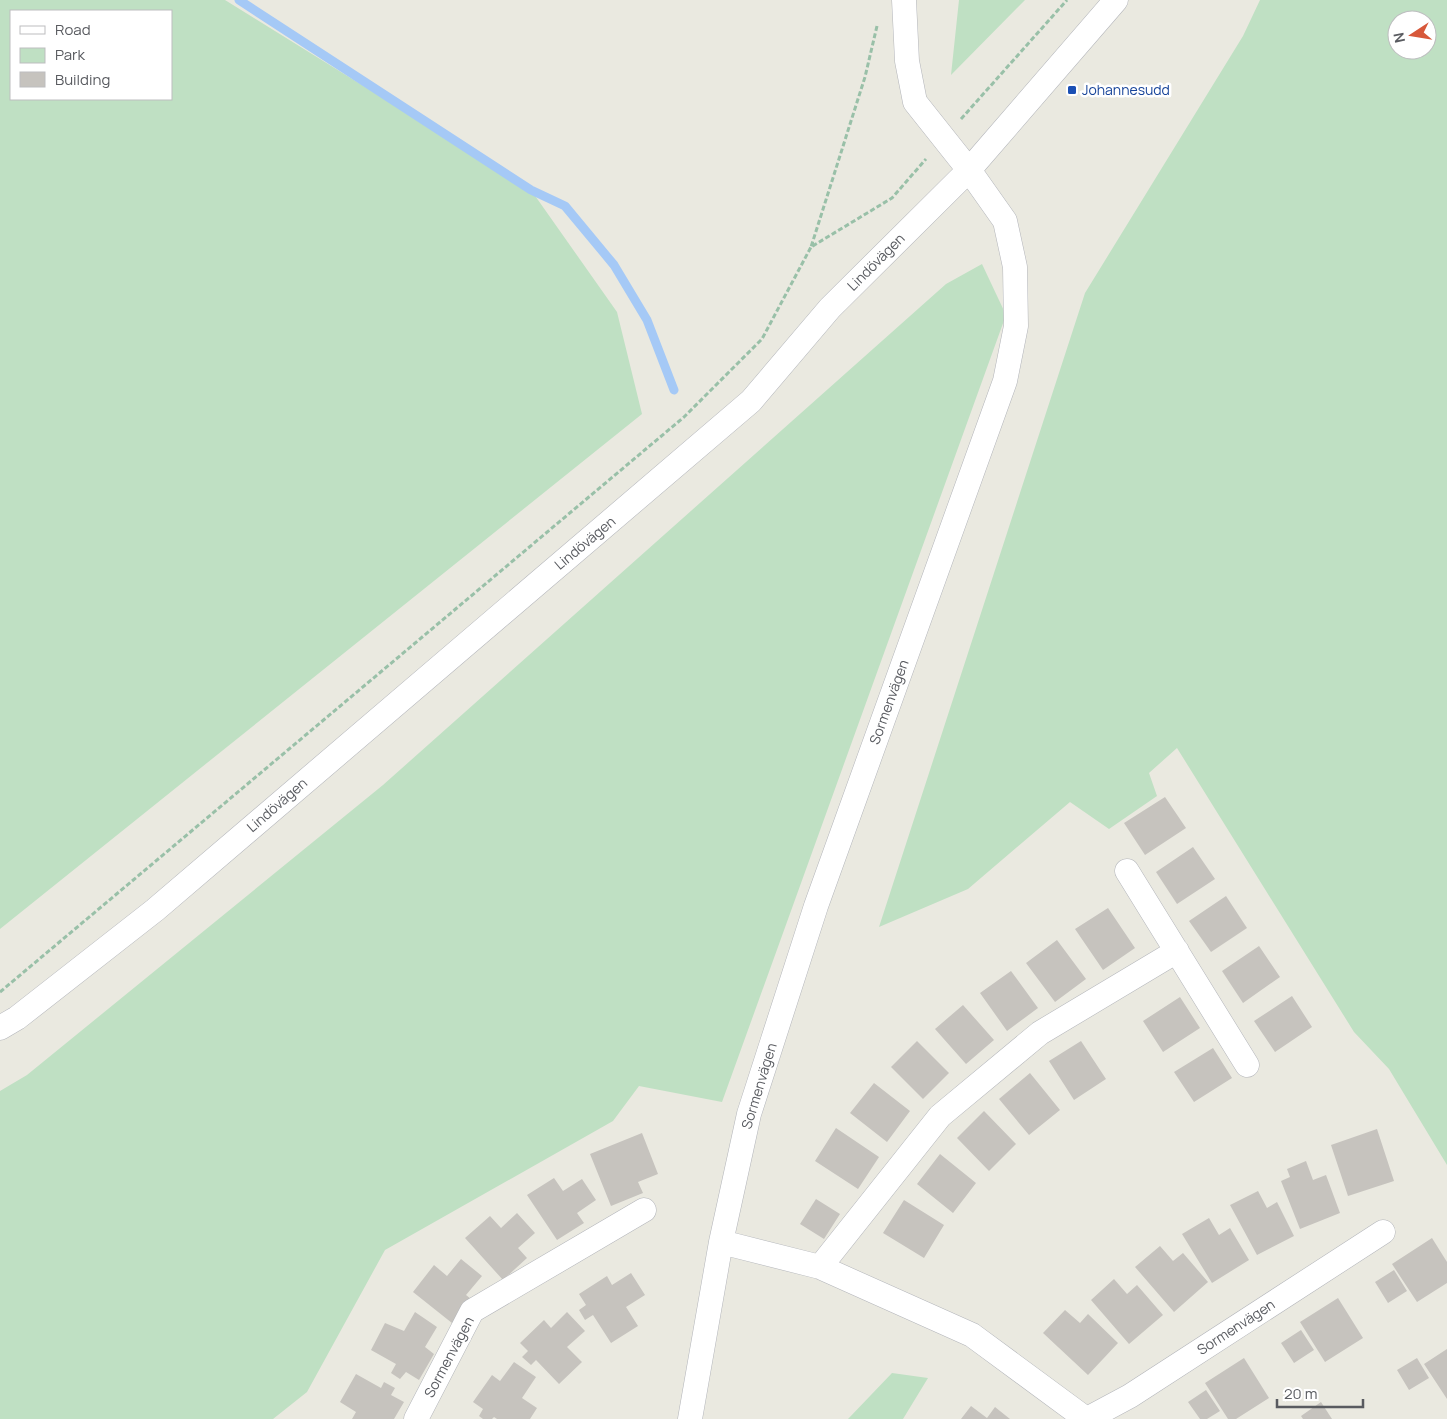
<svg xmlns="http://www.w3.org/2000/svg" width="1447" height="1419" viewBox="0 0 1447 1419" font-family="Manrope,sans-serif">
	<rect width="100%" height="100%" fill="#eae9e0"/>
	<path fill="#bfe0c3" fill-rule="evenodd" d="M0,0H225L531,190L617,312L642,414L0,929ZM11,11H171V99H11Z
		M959,0H1025L951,75Z
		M1260,0H1447V1165L1389,1069L1354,1032L1177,748L1149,773L1157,796L1109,829L1070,802L968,889L879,927L1085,293L1243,36ZM1397,20H1427V50H1397Z
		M982,264L1006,315L722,1102L639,1086L613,1121L385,1250L307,1392L273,1419H0V1091L27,1075L383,785L946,284Z
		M892,1373L928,1378L903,1419H848Z"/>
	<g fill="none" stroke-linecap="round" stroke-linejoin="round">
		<path stroke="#a5c9f6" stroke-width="9" d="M239,0L531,190L565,206L614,265L647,320L674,390"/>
	</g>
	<path fill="#c6c3be" d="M1165,797L1186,828L1145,855L1124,823Z
		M1193,847L1215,879L1177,904L1156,872Z
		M1226,896L1247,928L1211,952L1189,921Z
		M1108,908L1135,948L1103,970L1075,929Z
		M1057,940L1086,979L1055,1002L1026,963Z
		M1259,946L1280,977L1243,1003L1222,971Z
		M1011,971L1038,1008L1007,1031L980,993Z
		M1292,996L1312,1027L1275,1052L1254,1021Z
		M1180,997L1200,1028L1163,1052L1143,1021Z
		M963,1005L994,1040L966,1064L935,1029Z
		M917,1041L949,1073L923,1099L891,1067Z
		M1081,1041L1106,1079L1074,1100L1049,1061Z
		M1213,1048L1232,1078L1194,1102L1174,1072Z
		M1030,1073L1060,1110L1029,1135L999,1099Z
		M874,1083L910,1111L887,1142L850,1113Z
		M984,1111L1016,1144L989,1171L957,1138Z
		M836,1128L879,1157L858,1189L815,1161Z
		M1377,1129L1394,1181L1348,1196L1331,1145Z
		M642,1133L658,1174L638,1182L643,1193L611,1206L590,1154Z
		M940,1154L976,1183L953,1213L917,1184Z
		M1306,1161L1313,1180L1326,1175L1340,1213L1300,1229L1281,1181L1290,1177L1287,1169Z
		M554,1178L563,1191L582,1179L596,1200L577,1213L584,1223L557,1240L527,1195Z
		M1258,1191L1267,1208L1277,1202L1294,1236L1257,1255L1230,1205Z
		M816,1199L840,1214L824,1239L800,1224Z
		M904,1200L944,1225L924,1258L883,1233Z
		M517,1213L535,1233L518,1248L527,1258L503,1280L465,1238L490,1216L501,1228Z
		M1209,1218L1219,1235L1230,1228L1249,1260L1212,1283L1182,1234Z
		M1432,1238L1447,1262V1283L1417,1302L1392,1264Z
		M1160,1246L1173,1261L1183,1253L1208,1282L1174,1312L1135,1267Z
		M461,1259L482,1276L466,1295L476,1303L457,1327L413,1292L434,1265L447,1276Z
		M1394,1270L1407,1291L1388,1303L1375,1282Z
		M631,1273L645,1295L626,1307L638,1326L611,1343L593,1315L585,1320L579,1310L586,1305L579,1294L607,1276L612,1285Z
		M1114,1279L1127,1294L1137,1285L1163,1315L1129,1344L1091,1300Z
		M1338,1298L1363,1338L1325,1362L1300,1322Z
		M1065,1310L1080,1323L1088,1314L1118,1343L1088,1375L1043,1333Z
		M415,1312L437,1327L425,1347L434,1354L419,1380L406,1372L400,1379L391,1373L396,1364L371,1350L385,1323L404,1331Z
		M567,1312L585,1331L567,1347L582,1362L559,1384L536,1360L531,1365L522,1357L528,1351L520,1343L544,1320L551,1328Z
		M1301,1330L1314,1350L1294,1363L1281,1343Z
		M1447,1349V1399L1424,1364Z
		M1244,1358L1269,1398L1236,1419H1228L1205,1383Z
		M1417,1358L1429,1378L1409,1390L1397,1370Z
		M514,1362L536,1377L522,1398L537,1408L530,1419H497L494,1417L492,1419H483L479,1416L483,1409L473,1402L492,1375L500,1381Z
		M356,1374L381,1388L384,1382L395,1388L391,1395L404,1402L394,1419H352L356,1412L340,1402Z
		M1206,1390L1220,1411L1207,1419H1200L1188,1402Z
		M1321,1402L1332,1419H1303L1301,1416Z
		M971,1406L987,1418L995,1407L1010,1419H961Z"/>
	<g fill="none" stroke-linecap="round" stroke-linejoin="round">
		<g stroke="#b3b5ba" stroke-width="25">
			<path id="minor" d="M1127,871L1247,1065
				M0,1028L17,1018L155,910L751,401L830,308L969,170L1116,0
				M721,1242L820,1267L972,1335L1086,1419
				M820,1267L940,1116L1040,1033L1177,951
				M416,1419L472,1311L644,1210
				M690,1419L721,1242L749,1114L816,906L1005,381L1016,326L1015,267L1005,221L969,170L915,102L907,61L904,0
				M1087,1419L1130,1396L1383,1232"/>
		</g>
		<path stroke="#99c0a8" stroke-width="3" stroke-dasharray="5 2.5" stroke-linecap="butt" d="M877,26L865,77L811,247L892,198L926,159
			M961,119L1067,0
			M0,992L684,417L762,339L811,247"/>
		<use href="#minor" stroke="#fff" stroke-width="24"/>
	</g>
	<rect fill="#1a4fb4" stroke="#fff" stroke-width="2" x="1067" y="85" width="10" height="10" rx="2.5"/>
	<g text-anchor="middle" stroke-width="5" stroke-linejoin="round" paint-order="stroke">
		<g font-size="14" fill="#164399" stroke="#fff" text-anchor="start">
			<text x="1082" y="95">Johannesudd</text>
		</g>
		<g font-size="14" fill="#595b60" stroke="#fff">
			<text transform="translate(876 262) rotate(-45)" y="5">Lindövägen</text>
			<text transform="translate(585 543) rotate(-40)" y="5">Lindövägen</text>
			<text transform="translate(889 702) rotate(-70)" y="5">Sormenvägen</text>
			<text transform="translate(277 805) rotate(-41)" y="5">Lindövägen</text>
			<text transform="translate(759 1086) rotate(-73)" y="5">Sormenvägen</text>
			<text transform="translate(1236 1327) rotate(-33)" y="5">Sormenvägen</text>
			<text transform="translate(449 1357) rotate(-62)" y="5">Sormenvägen</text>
		</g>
	</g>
	<rect x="10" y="10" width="162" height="90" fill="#ffffff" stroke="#bdbdbf"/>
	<rect x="20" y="26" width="25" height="8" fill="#ffffff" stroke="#bdbdbf"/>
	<text x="55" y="35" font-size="15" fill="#595b60">Road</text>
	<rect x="20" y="48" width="25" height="15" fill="#bfe0c3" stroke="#bdbdbf"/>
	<text x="55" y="60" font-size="15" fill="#595b60">Park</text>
	<rect x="20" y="72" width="25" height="15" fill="#c6c3be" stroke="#bdbdbf"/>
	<text x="55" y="85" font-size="15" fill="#595b60">Building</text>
	<g transform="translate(1412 35) rotate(258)"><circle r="24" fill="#ffffff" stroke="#bdbdbf"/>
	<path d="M0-4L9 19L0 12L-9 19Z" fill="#d7583a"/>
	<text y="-8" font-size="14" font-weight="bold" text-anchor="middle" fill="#595b60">N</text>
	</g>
	<path d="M1277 1399v8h86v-8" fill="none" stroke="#595b60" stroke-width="2.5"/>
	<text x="1284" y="1399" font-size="15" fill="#595b60" stroke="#ffffff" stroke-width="4" paint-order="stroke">20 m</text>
</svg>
